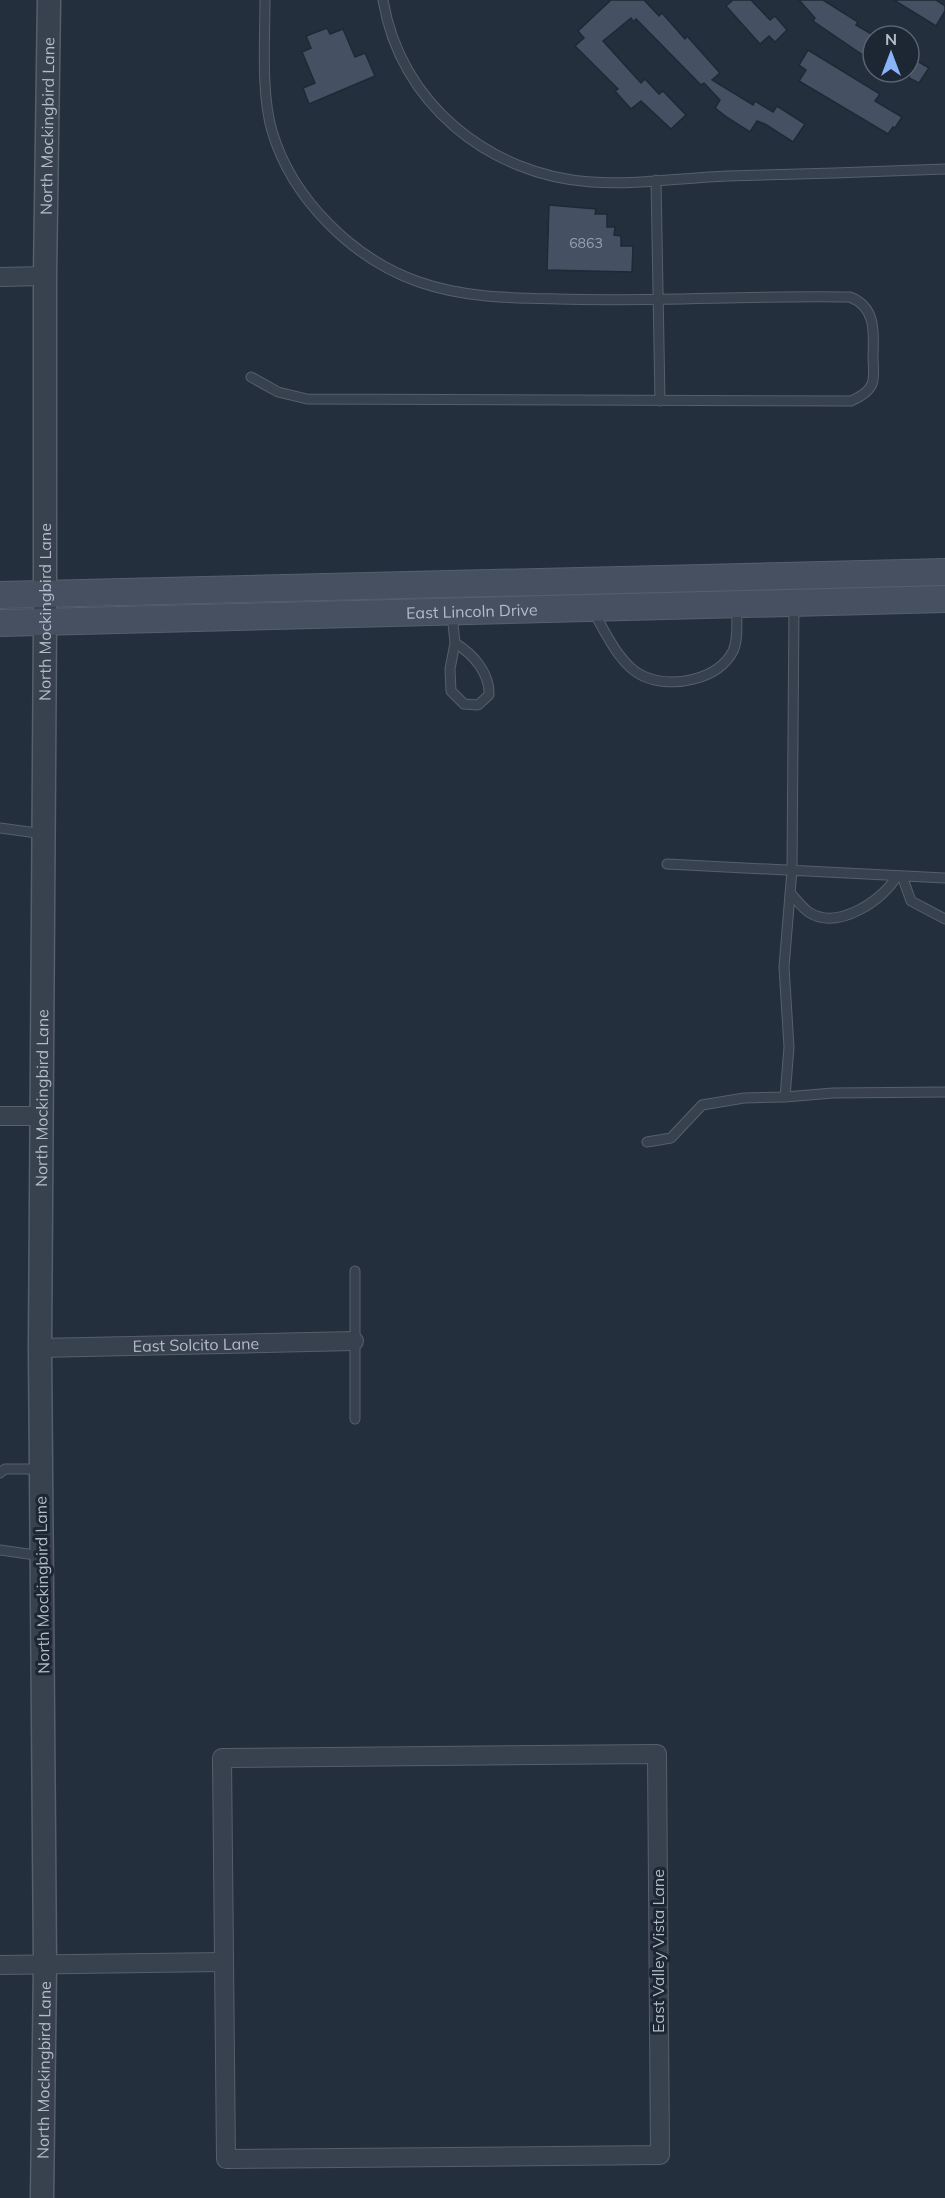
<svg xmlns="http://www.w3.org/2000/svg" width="945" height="2198" viewBox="0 0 945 2198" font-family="Mulish,sans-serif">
	<rect width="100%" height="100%" fill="#242f3e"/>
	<path fill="#455162" stroke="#1f2835" stroke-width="1.5" d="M611,0H644L659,16L662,13L685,39L687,36L720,73L712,80L753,105L755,101L773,112L777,106L805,124L793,142L765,124L757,121L750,132L728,118L715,108L720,100L704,83L701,85L636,19L634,22L631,18L603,41L641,83L645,79L659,94L663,91L686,115L671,129L641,101L631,109L615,91L618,89L575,46L584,38L578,31Z
		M733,0H751L770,20L775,16L787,30L775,42L769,36L760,44L726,6Z
		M799,0H823L858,22L856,25L873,35V62L813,21L815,18Z
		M894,0H936L945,6V11L936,26Z
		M327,28L330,34L343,29L355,57L365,53L375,76L309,104L303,88L315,83L302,52L311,48L306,36Z
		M808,50L880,94L875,101L902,117L895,128L893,127L888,134L799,81L806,70L799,65Z
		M909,56L929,68L919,83L909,78Z
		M549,205L596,209L595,214H607V227H615L614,235L621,236V246H633L632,272L547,270Z"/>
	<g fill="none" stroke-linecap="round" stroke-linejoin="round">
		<g stroke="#565f6c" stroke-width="11">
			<path id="service" d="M383,0C400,103 489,175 591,182C636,185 682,178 727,176C800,174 872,172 945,169
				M656,180L660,401
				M251,377L278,392L307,399L851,401C859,397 868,393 872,384C875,376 873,365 873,356C874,332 876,307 850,297C753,295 656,302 559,299C511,298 465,298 419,282C353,259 292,199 272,131C261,94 265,39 265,0
				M593,611C605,631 620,666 643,676C672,689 718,680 733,651C739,639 736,618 737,605
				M452,614L455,643C473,654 490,673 489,695L478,705L464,704L451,691L450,669L455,643
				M0,828L44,834
				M667,864L945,878
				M902,876L911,901L945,919
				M790,893C796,899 803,909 810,913C839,930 883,900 897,876
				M785,1097L833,1093L945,1092
				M647,1142L671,1138L702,1105L744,1098L785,1097L789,1047L784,967L792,870L794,605
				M355,1271V1419
				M0,1473L5,1469H41
				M0,1550L42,1556"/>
		</g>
		<g stroke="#565f6c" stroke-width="20">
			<g id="minor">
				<path d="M0,277L45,276"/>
				<path d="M0,1116H41"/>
				<path id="s1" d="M40,1348L354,1341"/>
				<path d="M657,1754L660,2155L226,2159L222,1758Z"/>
				<path d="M0,1965L224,1962"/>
			</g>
		</g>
		<g stroke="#565f6c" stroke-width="25">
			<g id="tertiary">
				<path id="s2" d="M42,2198L45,1965L40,1348L45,622V276L49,0"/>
			</g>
		</g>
		<g stroke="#565f6c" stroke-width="28">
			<g id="secondary">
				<path d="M0,595L945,572"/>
				<path id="s3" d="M0,623L945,599"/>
			</g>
		</g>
		<use href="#service" stroke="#38414e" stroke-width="9"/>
		<use href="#minor" stroke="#38414e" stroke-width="18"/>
		<use href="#tertiary" stroke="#38414e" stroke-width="22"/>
		<use href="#secondary" stroke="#465061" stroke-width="26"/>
	</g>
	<g text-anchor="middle" stroke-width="6" stroke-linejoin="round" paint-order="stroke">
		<g font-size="14" fill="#98a1af">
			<text x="586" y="248">6863</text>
		</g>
		<g font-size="16" fill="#b4bcc9" stroke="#1d2633">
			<text dy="6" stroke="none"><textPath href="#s2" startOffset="2072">North Mockingbird Lane</textPath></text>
			<text dy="6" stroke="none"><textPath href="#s3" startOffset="472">East Lincoln Drive</textPath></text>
			<text dy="6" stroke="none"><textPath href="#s2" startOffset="1586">North Mockingbird Lane</textPath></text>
			<text dy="6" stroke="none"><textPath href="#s2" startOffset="1100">North Mockingbird Lane</textPath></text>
			<text dy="6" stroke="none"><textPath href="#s1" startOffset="156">East Solcito Lane</textPath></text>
			<text transform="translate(42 1585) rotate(-91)" y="6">North Mockingbird Lane</text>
			<text transform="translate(658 1951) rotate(-90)" y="6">East Valley Vista Lane</text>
			<text dy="6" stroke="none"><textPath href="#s2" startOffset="128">North Mockingbird Lane</textPath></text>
		</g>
	</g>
	<g transform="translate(891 54)"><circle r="28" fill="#1d2633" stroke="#59626f" stroke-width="1.5"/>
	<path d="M0-4.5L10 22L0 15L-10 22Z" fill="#8ab4f8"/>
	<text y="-9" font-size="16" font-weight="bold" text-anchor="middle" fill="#b4bcc9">N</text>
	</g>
</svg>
